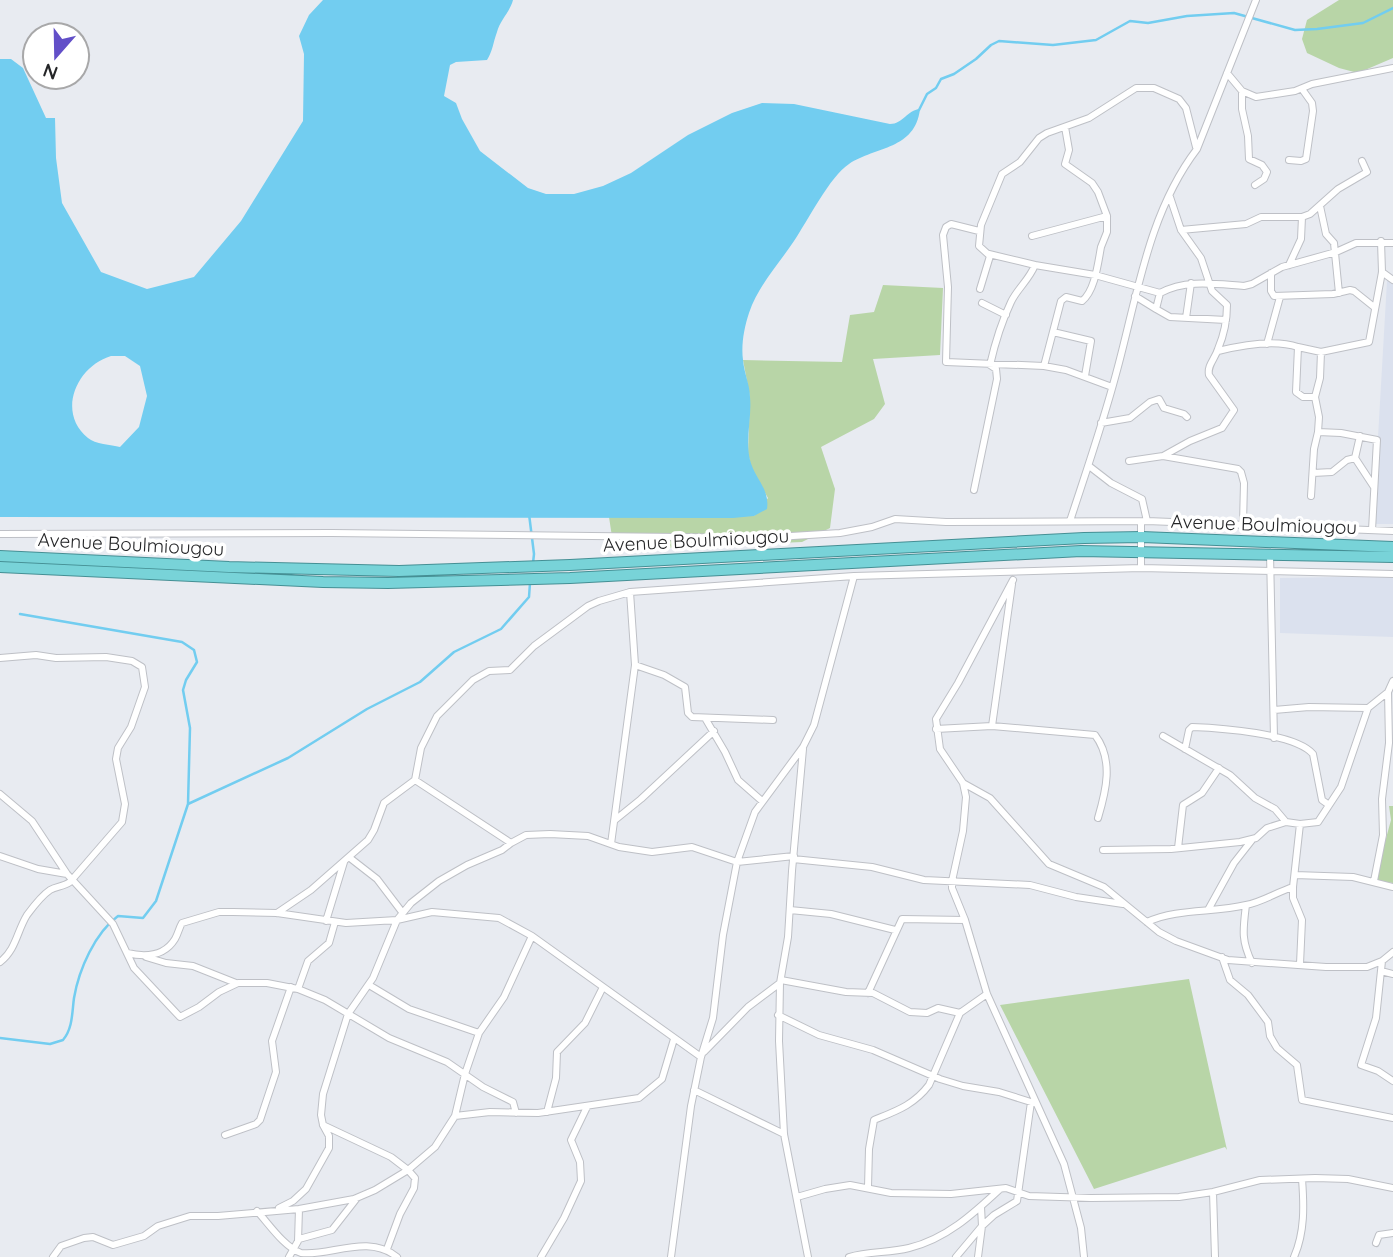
<svg xmlns="http://www.w3.org/2000/svg" width="1393" height="1257" viewBox="0 0 1393 1257" font-family="Quicksand,sans-serif">
	<rect width="100%" height="100%" fill="#e8ebf1"/>
	<path fill="#dbe1ee" d="M1387,281H1393V524H1373Z
		M1393,576V637L1280,633V578Z"/>
	<path fill="#b8d5a7" d="M1339,0H1393V58L1358,73L1339,68L1307,53L1302,39L1307,20Z
		M883,285L943,288L940,355L873,359L885,404L874,419L821,447L835,489L830,528L802,542L614,550L609,517L754,516L768,498L752,470L748,453L750,397L743,360L842,362L850,315L874,312Z
		M1389,806H1393V883L1378,881L1376,875L1391,820Z
		M1189,979L1227,1150L1225,1147L1094,1189L1000,1005Z"/>
	<path fill="#72cdf0" fill-rule="evenodd" d="M323,0H513C510,12 500,20 497,32C493,43 493,50 487,60L456,62L450,65L444,96L456,103L462,119L480,151L528,188L546,194H574L603,186L631,173L688,135L732,113L762,103L794,104L890,124C903,124 907,110 920,109C915,150 876,146 849,164C830,176 807,222 794,241C778,265 758,286 749,313C744,328 741,345 743,360C744,373 750,385 750,397C752,418 745,439 750,460C755,479 770,489 767,509L754,516L733,518L0,517V59H11L23,68L46,118H55L56,158L62,203L101,272L147,289L194,277L241,221L303,121L304,54L299,36L309,15ZM111,356H125L140,366L147,396L139,427L120,447C111,445 95,444 88,438C56,412 77,366 111,356Z"/>
	<g fill="none" stroke-linecap="round" stroke-linejoin="round">
		<path stroke="#72cdf0" stroke-width="2.5" d="M919,110L927,94L936,88L941,79L954,74L976,59L991,45L999,41L1053,45L1096,40L1130,21L1148,23L1187,16L1234,13L1295,30L1317,29L1363,23L1393,8
			M529,514L534,554L533,563
			M188,804L288,758L367,709L420,682L454,652L501,629L529,597L530,583
			M0,1038L50,1044L63,1040C73,1028 72,1012 74,998C79,969 95,933 118,916L143,918L156,901L188,804L190,728L183,690L186,680L197,662L194,650L182,642L20,614"/>
		<g stroke="#bec0c6" stroke-width="8">
			<path id="minor" d="M1227,73L1242,91L1256,97L1295,91L1312,84L1393,68
				M1242,91V109L1248,136L1249,159L1262,165L1267,172L1264,179L1255,185
				M1289,160L1301,161L1306,159L1313,111L1312,103L1302,89
				M1320,206L1326,234L1334,243L1339,293
				M1181,230L1246,224L1261,217H1302
				M979,231L951,224L946,227L943,235L948,287L946,362L1044,366L1066,370L1112,387
				M1032,236L1107,216L1098,192L1092,183L1065,164L1069,150L1065,127
				M989,254L1035,265
				M1289,265L1301,239L1302,217L1310,214L1338,189L1367,172L1362,161
				M1382,272L1393,280
				M1271,273V291L1274,296L1333,294L1350,290L1354,291L1374,307
				M980,289L990,256L979,246L981,225L1002,174L1020,162L1039,138L1047,133L1089,118L1136,88H1154L1179,99L1186,108L1196,147
				M1135,296L1156,309L1160,293C1186,279 1215,284 1244,286L1252,284L1282,267L1336,252L1356,243H1393
				M982,303L1006,315
				M1156,309L1170,317L1226,320
				M1186,318L1191,283
				M1053,332L1091,341L1085,376
				M1267,344L1280,297
				M1298,347L1321,352L1369,342L1382,272L1381,241
				M1218,351C1242,345 1275,339 1298,347L1296,392L1303,397H1315L1319,417L1318,432
				M1044,366L1061,301L1066,297L1082,301C1095,291 1098,263 1101,247L1107,232V216
				M1315,397L1320,378L1321,352
				M1101,423L1130,418L1150,402L1159,399L1164,408L1184,414L1187,417
				M1163,456L1238,469L1241,472L1244,483L1243,524
				M1355,458L1374,487
				M1129,461L1163,456L1190,441L1222,428L1234,410L1209,375C1207,365 1215,359 1218,349C1224,335 1227,320 1227,305L1212,291L1201,258L1181,230L1170,197
				M1089,466L1111,483L1142,499L1147,521
				M1313,473L1332,472L1347,460L1355,458L1360,436
				M974,490L997,379L996,369L990,365C995,343 1001,323 1011,302C1017,289 1029,280 1035,265L1095,275L1160,293
				M1311,496L1314,449L1318,432L1341,433L1377,440L1372,530
				M1070,521C1086,472 1103,423 1116,374C1137,298 1148,213 1197,149L1256,0
				M1141,522V568
				M0,534L332,533L760,538L840,533L872,527L895,519L946,522L1147,521L1393,531
				M1270,554L1274,738
				M1013,580L958,683L936,719L940,749L963,783L966,797L963,831L952,881V888L965,920L987,994L1064,1164L1081,1228L1084,1257
				M0,658L36,655L56,658L106,657L132,661L142,667L145,687L131,727L118,748L116,759L125,804L122,822L70,882C63,887 56,886 50,890C41,896 33,907 27,915C17,931 16,950 0,962
				M635,665L664,675L685,687L688,713L692,717L773,720
				M1388,692L1393,681
				M1274,710L1309,707L1368,708
				M705,718L725,752L738,780L762,801
				M992,726L1012,584
				M936,729L992,726L1095,735C1114,760 1106,791 1098,818
				M1163,736L1230,775L1255,798L1275,809L1286,822L1300,824L1318,822L1341,787L1368,708L1388,692L1389,743L1382,799L1383,835L1374,881
				M803,749L792,871L788,937L780,983L779,1041L784,1134L808,1257
				M1185,749L1189,730L1192,727C1219,728 1295,733 1313,754L1322,800L1329,805
				M415,780L511,843L526,835L550,834L588,836L619,847L652,852L692,847L737,862L794,856
				M963,783L990,798L1049,864L1104,887L1159,932L1176,941L1228,960L1326,967H1367L1382,961L1393,952
				M0,794L32,821L67,874L113,924L134,968L180,1017L199,1007L219,992L238,983H267L298,989L325,1000L389,1038L447,1062L483,1087L513,1102L516,1113
				M615,820L641,799L714,731
				M1300,824L1293,887V898L1302,920L1300,964
				M611,844L635,665L630,592
				M1178,848L1183,805L1202,793L1219,768
				M1103,850L1171,849L1240,842L1256,838L1267,828L1286,822
				M0,856L38,869L67,874
				M350,858L377,879L402,912
				M793,859L872,867L924,880L1030,885L1076,897L1123,904
				M1295,875L1353,877L1393,887
				M1246,905C1243,930 1241,940 1252,963
				M790,910L831,914L895,930
				M1208,910L1234,863L1252,840
				M277,913L311,890L368,840L374,830L384,803L415,780L421,748L437,716L473,680L489,671L510,670L534,646L588,606L599,601L630,592L854,576
				M326,921L344,862
				M1147,922C1178,908 1213,913 1246,905C1262,902 1277,892 1293,887
				M127,953C144,957 164,957 175,939C178,934 179,928 182,923L219,912H233L277,913L346,923L397,920L432,912L499,918L532,936L701,1057
				M146,957L166,963L193,966L236,983
				M1222,957L1230,980L1248,995L1268,1022L1270,1036L1277,1048L1297,1065L1302,1100L1393,1118
				M1382,961L1376,1018L1361,1065L1378,1071L1393,1081
				M1381,971L1393,974
				M781,980L846,992L873,993L910,1012L927,1013L938,1008L960,1013
				M369,985L409,1009L479,1033
				M298,989L308,961L329,943L335,922
				M868,993L902,919L965,920
				M778,1015L819,1035L873,1050L940,1079L963,1086L999,1092L1034,1103
				M704,1052L748,1007L780,983
				M694,1090L784,1134
				M547,1112L556,1078L557,1052L585,1023L603,987
				M455,1116L490,1112L538,1113L639,1098L662,1079L674,1039
				M225,1135L256,1124L260,1120L276,1072L272,1041L291,987
				M868,1187L869,1149L874,1120C896,1111 914,1105 929,1085L960,1013L987,994
				M1213,1192L1215,1257
				M797,1197L825,1189L850,1185L891,1193L951,1194L1006,1188L1029,1196L1091,1198L1179,1197L1213,1192L1260,1180L1315,1178L1348,1179L1393,1188
				M279,1208L293,1201L306,1189L329,1148V1136L323,1125L321,1115L323,1094L348,1014L373,978L397,920L411,903L439,881L467,865L502,850L511,843
				M257,1211C269,1224 284,1247 301,1253C329,1257 368,1233 397,1257
				M299,1239L332,1230L357,1198
				M1376,1243L1379,1235L1393,1233
				M387,1249L400,1214L414,1188L415,1178L408,1170L435,1147L455,1116L465,1074L479,1033L504,997L532,936
				M53,1257L61,1246L84,1238L93,1237L113,1245L144,1236L158,1226L190,1216H218L299,1209L354,1199L375,1190L408,1170L391,1157L323,1125
				M289,1257L298,1241L299,1209
				M541,1257L564,1218L581,1181L580,1162L571,1140L587,1107
				M671,1257L691,1106L701,1057L713,1018L723,935L737,862L755,812L803,747L814,725L854,576L1141,568L1393,574
				M849,1257C869,1251 889,1253 909,1248C946,1239 973,1214 1000,1189
				M956,1257L982,1226L994,1215L1017,1201L1031,1102
				M978,1257L982,1226L981,1207
				M1294,1257C1305,1232 1304,1205 1302,1179"/>
		</g>
		<g stroke="#458f94" stroke-width="12">
			<path id="trunk" d="M0,556L229,567L399,571L570,565L1084,538L1142,537L1393,547
				M0,567L323,582L388,583L570,578L1081,551L1393,557"/>
		</g>
		<use href="#minor" stroke="#fff" stroke-width="6"/>
		<use href="#trunk" stroke="#78d3d8" stroke-width="10"/>
	</g>
	<g text-anchor="middle" stroke-width="7" stroke-linejoin="round" paint-order="stroke">
		<g font-size="19" fill="#252628" stroke="#fff">
			<text transform="translate(1264 524) rotate(2)" y="7">Avenue Boulmiougou</text>
			<text transform="translate(696 540) rotate(-3)" y="7">Avenue Boulmiougou</text>
			<text transform="translate(131 544) rotate(3)" y="7">Avenue Boulmiougou</text>
		</g>
	</g>
	<g transform="translate(56 56) rotate(200)"><circle r="33" fill="#ffffff" stroke="#a8a8a9" stroke-width="2"/>
	<path d="M0-5L12 26L0 18L-12 26Z" fill="#624fc8"/>
	<text y="-10" font-size="19" font-weight="bold" text-anchor="middle" fill="#252628">N</text>
	</g>
</svg>
